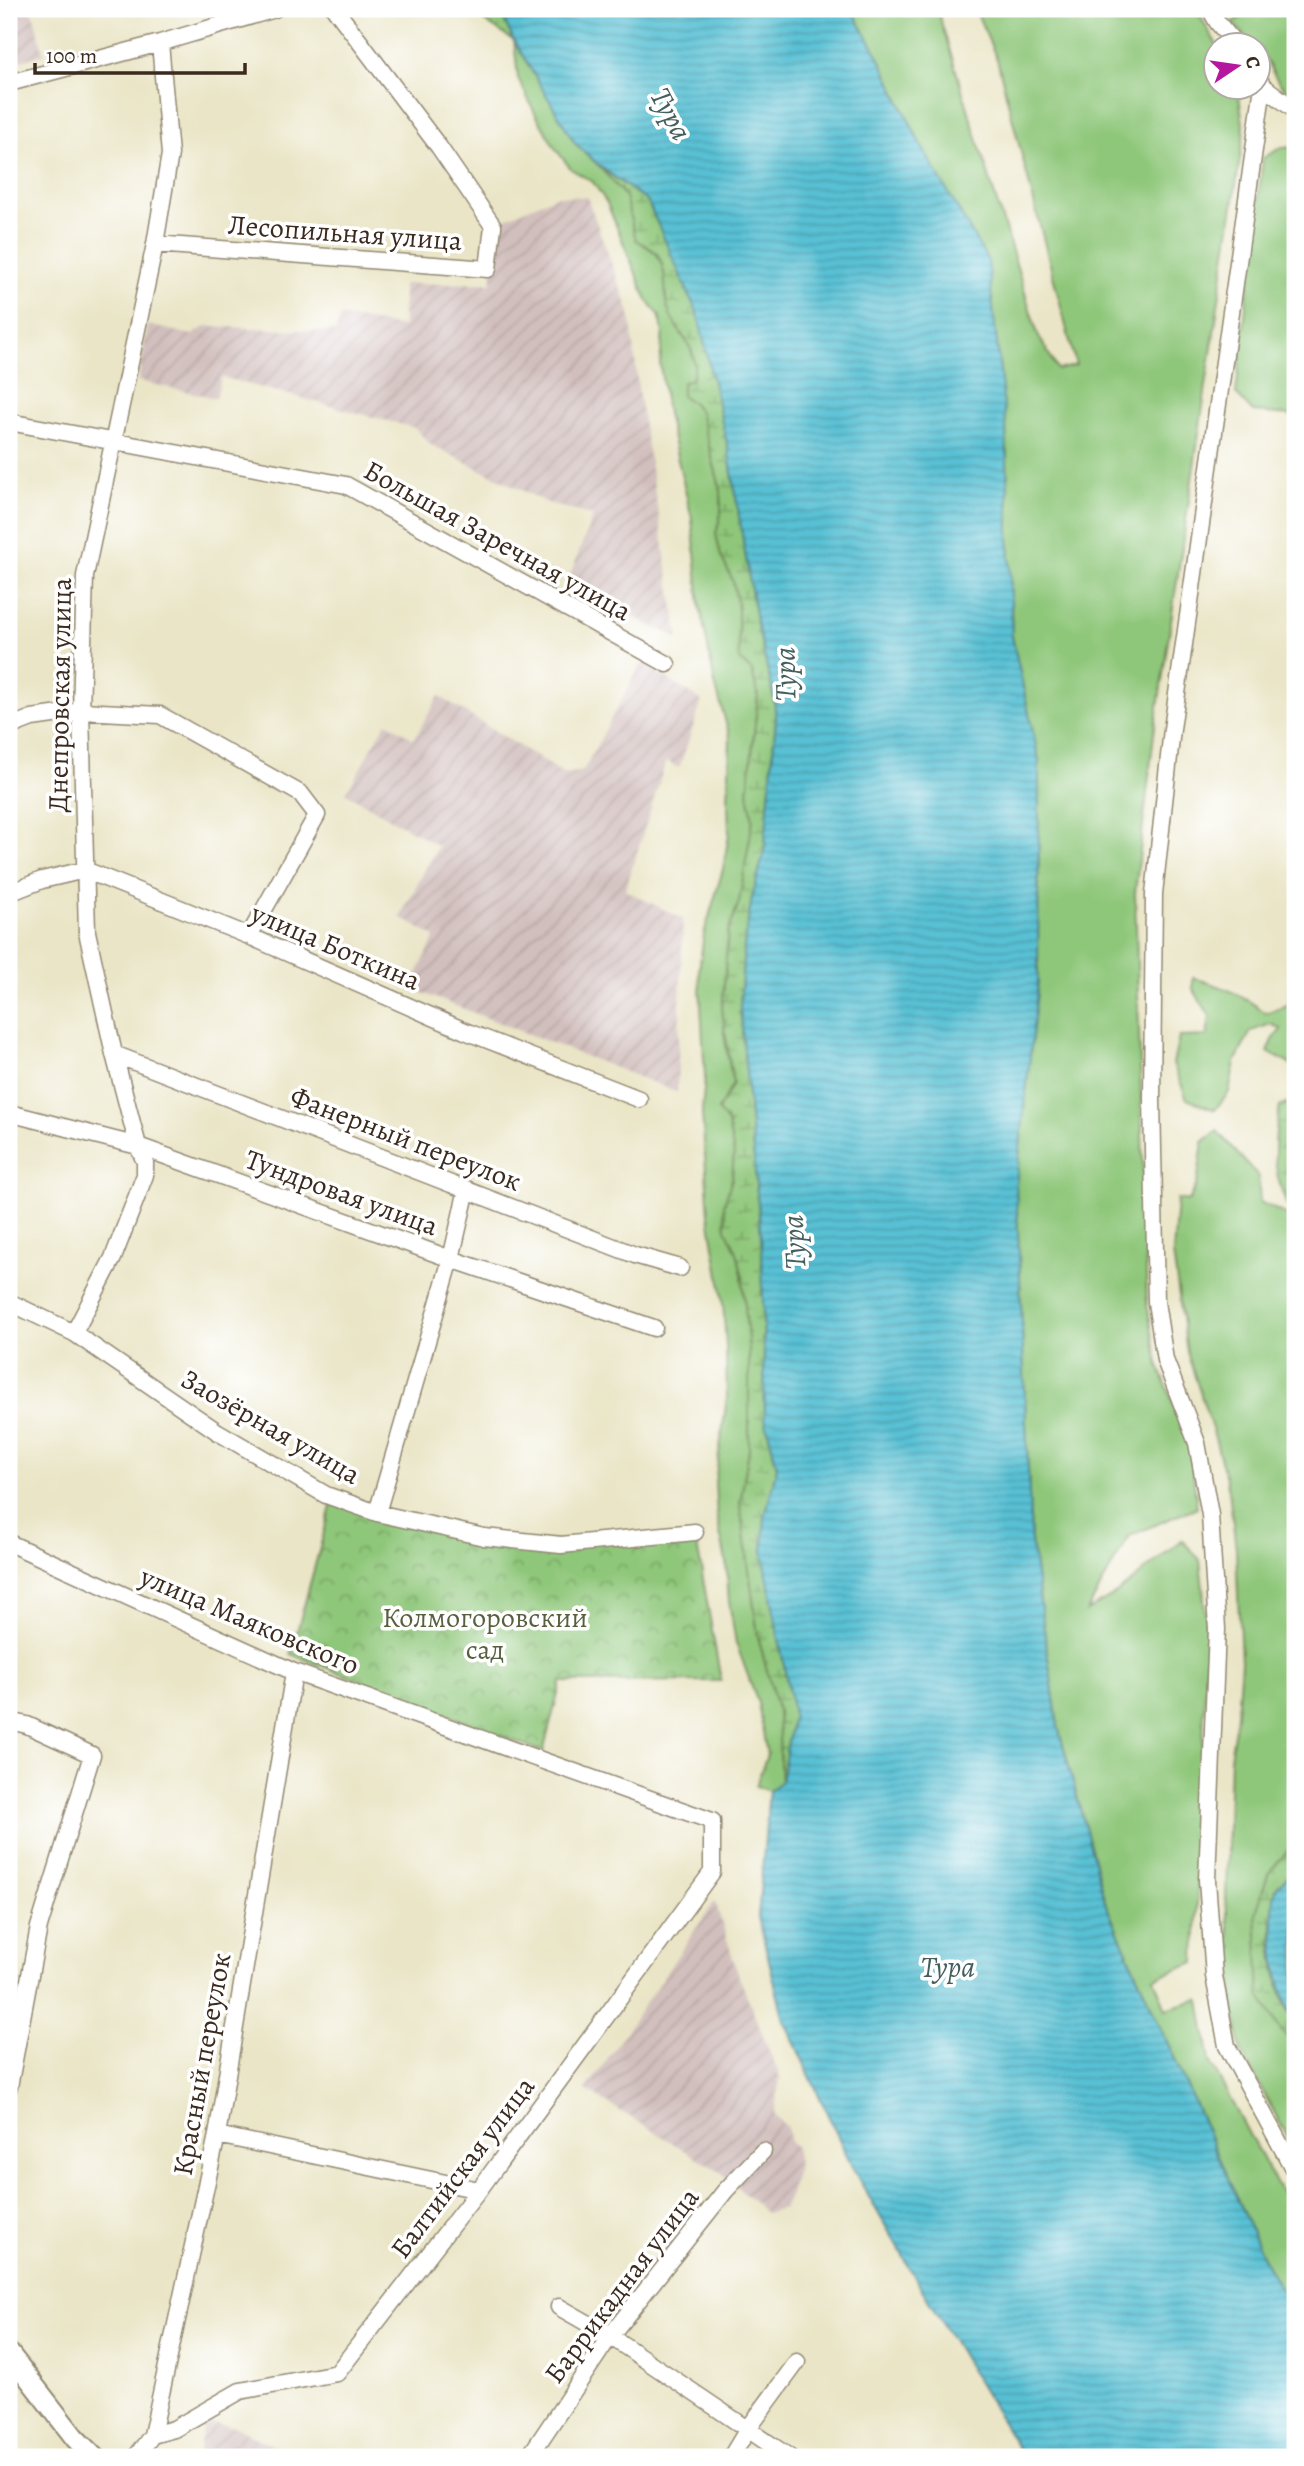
<svg xmlns="http://www.w3.org/2000/svg" width="1304" height="2466" viewBox="0 0 1304 2466" font-family="Alegreya,serif">
	<defs>
		<pattern id="industrial-furrows" width="10" height="10" patternUnits="userSpaceOnUse" patternTransform="scale(1.75)"><rect width="10" height="10" fill="#d1bfbd"/><path d="M-1 1l2-2M0 10L10 0M9 11l2-2" fill="none" stroke="#b4a4a2"/></pattern>
		<pattern id="wetland-marsh" width="20" height="14" patternUnits="userSpaceOnUse" patternTransform="scale(1.75)"><rect width="20" height="14" fill="#8fc77a"/><path d="M1 5h8M5 5V1M11 12h8M15 12V8" fill="none" stroke="#76a263"/></pattern>
		<pattern id="park-crowns" width="20" height="18" patternUnits="userSpaceOnUse" patternTransform="scale(1.75)"><rect width="20" height="18" fill="#8fc77a"/><path d="M2 6a3 3 0 1 1 6 0M12 15a3 3 0 1 1 6 0" fill="none" stroke="#76a263"/></pattern>
		<pattern id="water-rules" width="6" height="5" patternUnits="userSpaceOnUse" patternTransform="scale(1.75)"><rect width="6" height="5" fill="#58c1d5"/><path d="M0 2.5h6" fill="none" stroke="#4a9dac"/></pattern>
	</defs>
	<rect width="100%" height="100%" fill="#fff"/>
	<filter id="ink" filterUnits="userSpaceOnUse"><feTurbulence type="fractalNoise" baseFrequency=".0143" numOctaves="2"/><feDisplacementMap in="SourceGraphic" scale="14" xChannelSelector="R" yChannelSelector="G"/><feConvolveMatrix kernelMatrix="1 2 1 2 8 2 1 2 1" color-interpolation-filters="sRGB"/></filter>
	<filter id="wash" filterUnits="userSpaceOnUse"><feTurbulence type="fractalNoise" baseFrequency=".00686" numOctaves="4" result="noise"/><feDisplacementMap in="SourceGraphic" scale="28" xChannelSelector="R" yChannelSelector="G"/><feGaussianBlur stdDeviation="1.57" result="paint"/><feColorMatrix in="noise" values="0 0 0 0 0 0 0 0 0 0 0 0 0 0 0 0 0 1.4 0 .05"/><feComposite in="paint" operator="in"/></filter>
	<g filter="url(#wash)">
		<rect width="100%" height="100%" fill="#eae5c6"/>
		<path fill="url(#industrial-furrows)" d="M9,9H32L44,54L9,64Z
			M556,196L587,197L630,313L639,396L679,639L566,585L593,516L548,503L431,445L415,428L221,377L216,398L138,381L148,325L192,335L207,326L336,332L340,316L403,327V284L491,283L499,221Z
			M642,662L702,701L679,768L666,761L625,890L683,919L677,1092L410,988L435,937L400,917L438,846L346,793L387,722L414,739L439,696L564,774L583,771Z
			M715,1901L738,1974L780,2077L774,2115L787,2127L790,2143L795,2146L798,2165L790,2194L783,2209L766,2213L722,2173L586,2090Z
			M211,2423L237,2427L268,2444L308,2457H198L203,2428Z"/>
		<path fill="#8fc77a" stroke="#65784c" stroke-width="2" d="M851,9H937L1038,335L1058,370L1076,365L997,59L975,9H1196L1217,45L1216,88H1238L1244,132L1154,734L1135,893L1147,1304L1158,1363L1190,1449L1197,1507L1129,1536L1087,1611L1119,1592L1182,1540L1200,1560L1207,1630L1195,1962L1154,1978L1166,2009L1200,1999L1210,2061L1268,2170L1295,2212V2312L1267,2266L1106,1905L1058,1726L1031,1540L1016,1184L1038,982L1039,760L1012,636L1006,425L919,142L879,57Z
			M1255,9H1295V99L1279,83L1258,46L1255,45L1232,23Z
			M514,41L575,143L601,168L625,196L636,239L656,253L665,272L668,309L689,343L696,367L692,379L693,403L700,412L721,491V514L716,534L721,556L733,581L738,608L739,659L752,671L758,695L748,793L753,819L750,843L739,902L728,933L724,1034L733,1084L718,1110L728,1123L734,1153L732,1179L724,1205L726,1228L737,1252L742,1274L749,1348V1450L740,1504L758,1636L778,1712L781,1783L769,1791L756,1786L767,1755L758,1703L736,1643L729,1602L726,1561L717,1518L715,1482L727,1398L726,1347L723,1300L709,1216L702,1112L705,1077L699,970L704,934L723,869L729,834L728,802L730,737L715,684L700,607L692,519L667,414L660,364L663,331L659,315L647,300L607,203L593,182L571,169L555,148L535,113L518,78Z
			M1295,147V419L1289,415L1253,412L1236,394L1263,158L1281,148Z
			M1295,962V1067L1268,1052L1273,1040L1281,1029L1271,1024L1251,1031L1235,1062L1229,1092L1215,1110L1187,1099L1173,1064L1179,1037L1207,1036L1210,1016L1193,989V978C1223,986 1241,994 1266,1013L1289,1004L1290,966Z
			M1217,1131L1258,1176L1260,1202L1295,1219V1842L1268,1874L1259,1956L1260,1995L1280,2029L1295,2045V2151L1241,2051L1234,2006L1226,1898L1230,1758L1237,1715L1241,1661L1236,1549L1229,1490L1215,1438L1187,1352L1173,1254L1177,1199L1189,1201L1197,1184L1203,1142Z"/>
		<path fill="url(#wetland-marsh)" stroke="#65784c" stroke-width="2" d="M467,9H499L514,41Z
			M601,168L648,202L698,315L728,448L756,620L774,697L776,719L764,853L752,898L744,946L740,1007L762,1248L765,1418L777,1467L765,1517L763,1553L793,1714L781,1783L778,1712L758,1636L740,1504L749,1450V1348L742,1274L737,1252L726,1229L724,1205L732,1179L734,1153L728,1123L718,1110L733,1084L722,1010L728,933L739,902L753,819L748,793L758,695L752,671L739,659L738,608L733,581L721,556L716,534L721,514V491L700,412L693,403L682,396V383L692,379C703,347 675,335 668,309C663,291 668,273 658,255C653,249 643,244 636,240L625,196Z
			M1295,1099V1118L1291,1124L1295,1219C1273,1183 1271,1148 1280,1107Z
			M1295,1842V1874L1277,1886C1268,1922 1271,1963 1283,1998C1291,2019 1295,2020 1295,2045L1280,2029L1260,1995L1256,1913L1268,1874Z"/>
		<path fill="url(#park-crowns)" stroke="#65784c" stroke-width="2" d="M332,1503L479,1543L696,1539L721,1681L561,1682L543,1752L291,1654Z"/>
		<path fill="url(#water-rules)" stroke="#4a767a" stroke-width="2" d="M499,9H851L879,57L919,142L988,261L1006,425L1012,636L1039,760L1038,982L1016,1184L1031,1540L1058,1726L1106,1905L1267,2266L1295,2312V2457H1023L927,2298L853,2169L784,2020L758,1917L769,1791L781,1782L793,1714L763,1553L765,1517L777,1467L765,1418L762,1248L740,1007L744,946L752,897L764,853L776,719L774,697L756,620L728,448L698,315L648,202L601,167L575,143L514,41Z
			M1293,1874H1295V2024C1278,1988 1272,1954 1273,1914C1273,1906 1273,1895 1277,1887C1280,1882 1288,1878 1293,1874Z"/>
	</g>
	<g filter="url(#ink)">
		<g fill="none" stroke-linecap="round" stroke-linejoin="round">
			<g stroke="#928872" stroke-width="19">
				<path id="minor" d="M1210,9L1218,23L1237,46
					M1260,81L1263,86L1295,110
					M9,83L160,43L275,9
					M1263,86L1172,729L1154,894L1152,1098L1156,1302L1165,1360L1197,1443L1210,1515L1217,1629L1207,1880L1214,1976L1227,2046L1295,2172
					M155,244L488,269L493,226L439,147L335,9
					M9,422L346,485L667,664
					M9,727L32,718L81,711L160,715L301,794L317,815L249,936
					M9,893L42,880L85,870L249,936L465,1031L639,1099
					M114,1054L635,1255L680,1268
					M9,1113L138,1146L451,1259L654,1328
					M9,1302L74,1333L218,1432L326,1495L377,1513L484,1537L561,1545L695,1532
					M74,1333L113,1258L145,1175V1162L138,1146L114,1054L87,932L81,711L85,576L155,244L170,154L160,43
					M377,1513L451,1259L467,1189
					M9,1543L294,1672L712,1821V1872L479,2190L337,2373L240,2391L174,2429L152,2435
					M9,1721L27,1725L92,1755L39,1927L9,2087
					M217,2135L479,2190
					M559,2307L610,2336L789,2457
					M136,2457L152,2435L217,2135L294,1672
					M529,2457L610,2336L725,2191L763,2151
					M731,2457L748,2429L797,2362"/>
			</g>
			<g stroke="#928872" stroke-width="23">
				<path id="tertiary" d="M9,2353L75,2438L94,2457"/>
			</g>
			<use href="#minor" stroke="#fff" stroke-width="16"/>
			<use href="#tertiary" stroke="#fff" stroke-width="19"/>
		</g>
	</g>
	<g text-anchor="middle" stroke-width="7" stroke-linejoin="round" paint-order="stroke">
		<g font-size="28" fill="#3b2a1e" stroke="#fff">
			<text transform="translate(345 232) rotate(4)" y="10">Лесопильная улица</text>
			<text transform="translate(498 540) rotate(29)" y="10">Большая Заречная улица</text>
			<text transform="translate(59 695) rotate(-89)" y="10">Днепровская улица</text>
			<text transform="translate(336 946) rotate(23)" y="10">улица Боткина</text>
			<text transform="translate(406 1138) rotate(21)" y="10">Фанерный переулок</text>
			<text transform="translate(342 1192) rotate(20)" y="10">Тундровая улица</text>
			<text transform="translate(271 1426) rotate(30)" y="10">Заозёрная улица</text>
			<text transform="translate(250 1620) rotate(23)" y="10">улица Маяковского</text>
			<text transform="translate(201 2064) rotate(-80)" y="10">Красный переулок</text>
			<text transform="translate(462 2167) rotate(-53)" y="10">Балтийская улица</text>
			<text transform="translate(621 2285) rotate(-53)" y="10">Баррикадная улица</text>
		</g>
		<g font-size="28" fill="#58613e" stroke="#fff">
			<text x="485" y="1627">Колмогоровский<tspan x="485" dy="32">сад</tspan></text>
		</g>
		<g font-size="30" font-style="italic" fill="#455f5e" stroke="#fff">
			<text transform="translate(671 114) rotate(62)" y="10">Тура</text>
			<text transform="translate(785 674) rotate(-91)" y="10">Тура</text>
			<text transform="translate(794 1242) rotate(-93)" y="10">Тура</text>
			<text x="948" y="1977">Тура</text>
		</g>
	</g>
	<rect width="1304" height="2466" fill="none" stroke="#fff" stroke-width="35"/>
	<g transform="translate(1237 66) rotate(77)"><circle r="33" fill="#ffffff" stroke="#b1aaa5" stroke-width="2"/>
	<path d="M0-5L12 26L0 18L-12 26Z" fill="#b5179e"/>
	<text y="-10" font-size="19" font-weight="bold" text-anchor="middle" fill="#3b2a1e">С</text>
	</g>
	<path d="M35 63v10h210v-10" fill="none" stroke="#3b2a1e" stroke-width="3.5"/>
	<text x="46" y="63" font-size="21" fill="#3b2a1e" stroke="#ffffff" stroke-width="5" paint-order="stroke">100 m</text>
</svg>
